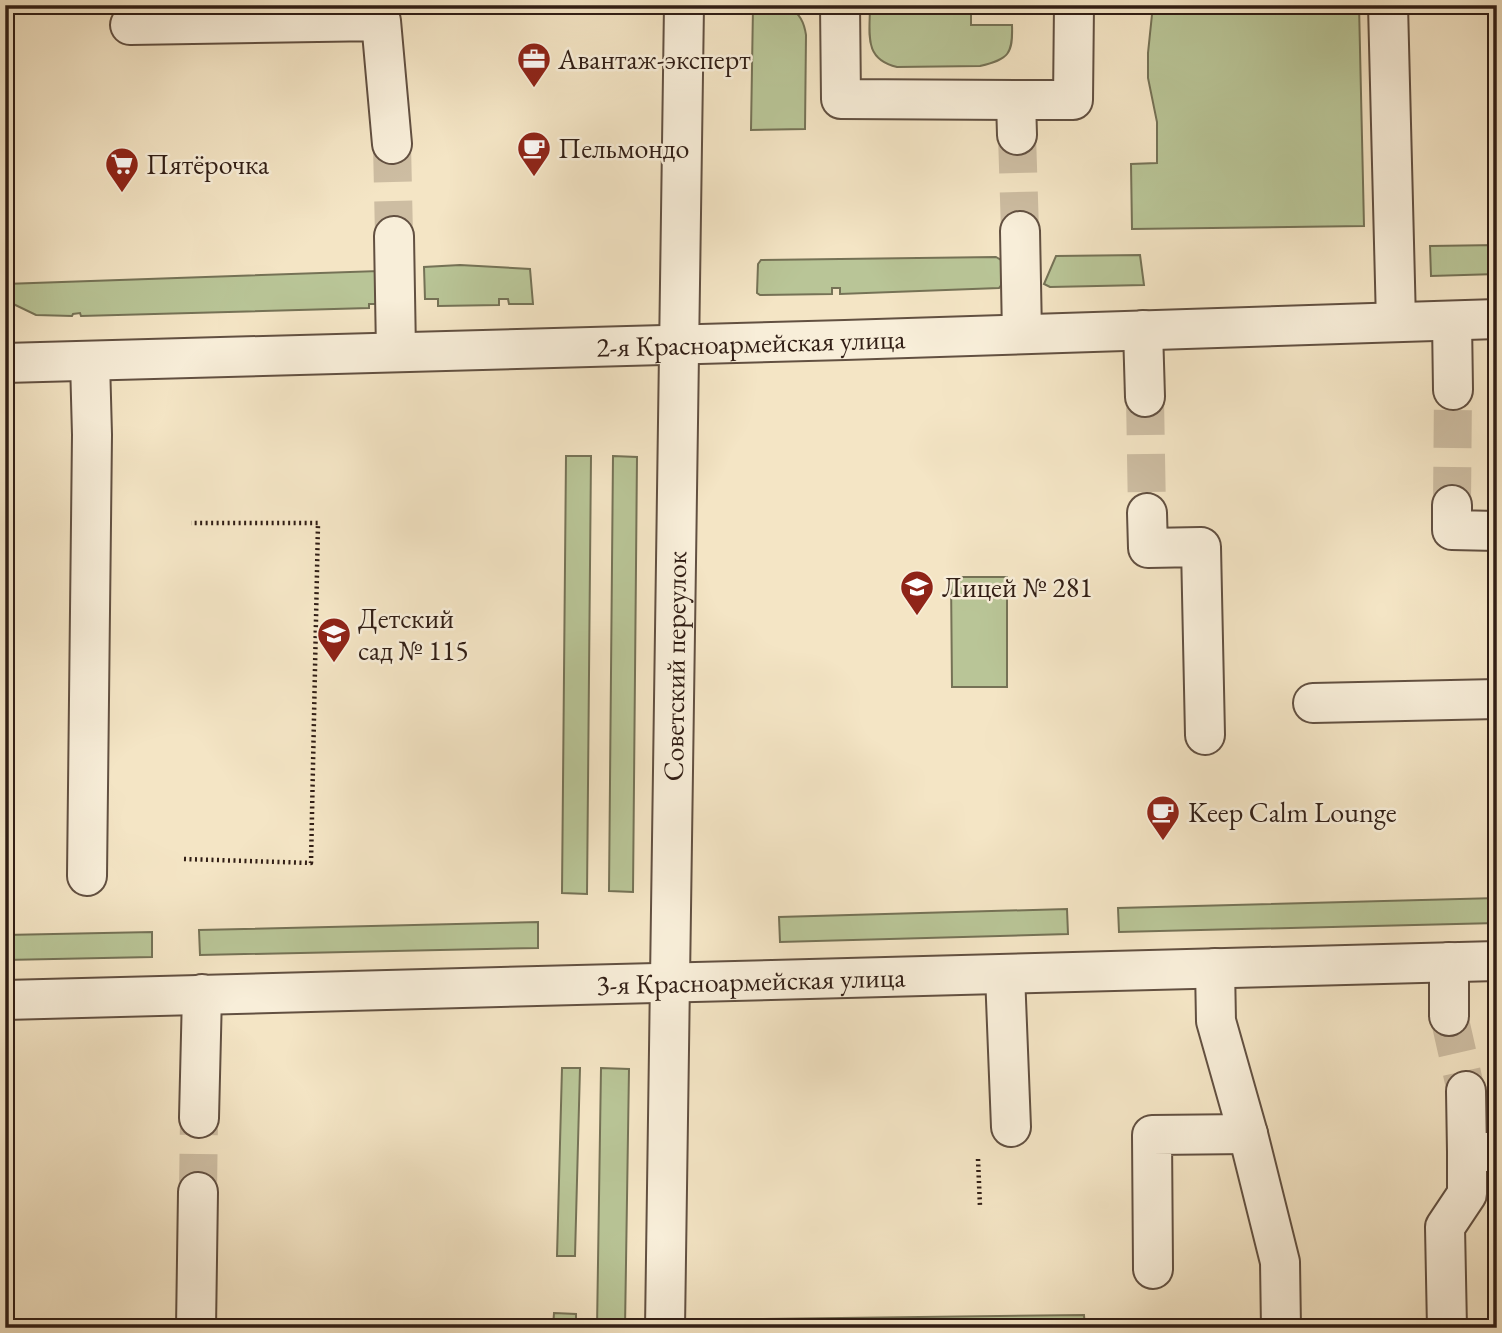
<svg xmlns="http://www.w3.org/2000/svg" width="1502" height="1333" viewBox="0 0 1502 1333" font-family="'EB Garamond',serif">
	<rect width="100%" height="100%" fill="#f4e5c5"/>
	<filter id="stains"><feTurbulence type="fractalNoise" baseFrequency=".00286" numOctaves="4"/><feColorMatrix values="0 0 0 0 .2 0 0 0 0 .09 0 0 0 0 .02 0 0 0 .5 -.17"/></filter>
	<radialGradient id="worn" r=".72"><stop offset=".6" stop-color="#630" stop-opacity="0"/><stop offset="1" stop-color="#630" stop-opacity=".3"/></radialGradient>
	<path fill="#b9c597" stroke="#757256" stroke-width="2" d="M870,5H971V25H1012C1013,54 1009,59 980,66L897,67C863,59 870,34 870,5Z
		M1153,5H1359L1364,226L1132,229L1131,164L1157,163V122L1148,78V53Z
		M753,7C780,7 801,1 806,35L805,129L751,130Z
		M1497,245V274L1431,276L1430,246Z
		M1140,255L1144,285L1050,287L1044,284L1056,256Z
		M996,257L1001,260L1005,280L999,288L840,294V288H832V294L760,295L757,293L758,264L761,260Z
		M460,265L530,269L533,304H509L508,299H499V305L438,306V299H425L424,267Z
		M379,271L381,304H369V308L81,316L80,313L73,314L72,316L36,315L5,300V284Z
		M566,456H591L587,894L562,893Z
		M613,456L637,457L633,892L609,891Z
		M951,577H1007V687H952Z
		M1497,898V923L1119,932L1118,908Z
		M1067,909L1068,934L780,942L779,917Z
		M538,922V948L200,955L199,930Z
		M152,932V957L5,960V935Z
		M562,1068H580L575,1256H557Z
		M601,1068L629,1069L625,1328H597Z
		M554,1313L576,1314V1328H553Z
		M1084,1315L1085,1328H760V1319Z"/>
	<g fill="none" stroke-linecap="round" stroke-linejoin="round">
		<path stroke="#cdbda2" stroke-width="38" stroke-dasharray="38 19" stroke-linecap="butt" d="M1017,135L1020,231
			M392,144L394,236
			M1145,397L1147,513
			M1452,505L1453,390
			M1449,1016L1466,1091
			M198,1192L199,1118"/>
		<g stroke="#625041" stroke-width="42">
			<g id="minor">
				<path d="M840,5L841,99L1016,100"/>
				<path d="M1388,5L1396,322"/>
				<path d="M130,25L381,21L392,144"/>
				<path d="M1017,135L1016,100H1073L1074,5"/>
				<path d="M1020,231L1022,334"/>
				<path d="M394,236L396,351"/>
				<path d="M1452,321L1453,390"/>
				<path d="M1143,330L1145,397"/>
				<path id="s1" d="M5,363L845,340L1497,319"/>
				<path d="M1452,505V530L1497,531"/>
				<path d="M1147,513L1148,548L1201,547L1205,735"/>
				<path d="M1313,703L1497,699"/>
				<path d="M87,876L92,435L90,361"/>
				<path d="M1449,962V1016"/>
				<path d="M1215,968L1216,1021L1248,1134L1280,1262L1281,1328"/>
				<path d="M1005,974L1011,1127"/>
				<path id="s2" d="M5,1000L1497,961"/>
				<path d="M1466,1091L1467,1152"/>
				<path d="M199,1118L202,994"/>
				<path d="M1153,1269L1152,1135L1248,1134"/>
				<path d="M196,1328L198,1192"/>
				<path id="s3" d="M665,1328L684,5"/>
				<path d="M1447,1328L1445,1227L1467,1194V1152H1497"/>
			</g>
		</g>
		<path stroke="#311e15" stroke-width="4.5" stroke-dasharray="2 3.5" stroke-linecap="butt" d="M184,859L311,863L318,523H191
			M978,1159L980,1207"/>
		<use href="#minor" stroke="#f8eed9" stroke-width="38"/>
	</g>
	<defs>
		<g id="office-pin" transform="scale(1.75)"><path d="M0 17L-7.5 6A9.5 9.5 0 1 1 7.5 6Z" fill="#8f2418" stroke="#f8eed9"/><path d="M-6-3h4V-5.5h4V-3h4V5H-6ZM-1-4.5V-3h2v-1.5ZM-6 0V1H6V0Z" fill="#fff"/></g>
		<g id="cafe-pin" transform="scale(1.75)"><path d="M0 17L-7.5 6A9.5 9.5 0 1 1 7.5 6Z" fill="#8f2418" stroke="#f8eed9"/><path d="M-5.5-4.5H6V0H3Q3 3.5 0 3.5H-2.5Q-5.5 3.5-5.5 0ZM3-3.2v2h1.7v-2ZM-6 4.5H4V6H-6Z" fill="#fff"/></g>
		<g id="supermarket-pin" transform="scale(1.75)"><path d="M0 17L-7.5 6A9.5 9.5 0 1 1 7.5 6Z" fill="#8f2418" stroke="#f8eed9"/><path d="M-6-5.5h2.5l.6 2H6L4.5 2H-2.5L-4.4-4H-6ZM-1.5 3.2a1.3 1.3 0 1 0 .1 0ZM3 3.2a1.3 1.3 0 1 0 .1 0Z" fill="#fff"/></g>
		<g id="school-pin" transform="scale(1.75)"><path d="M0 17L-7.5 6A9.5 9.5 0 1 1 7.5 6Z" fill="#8f2418" stroke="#f8eed9"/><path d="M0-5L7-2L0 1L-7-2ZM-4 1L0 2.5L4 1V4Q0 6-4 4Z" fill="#fff"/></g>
	</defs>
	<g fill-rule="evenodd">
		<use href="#office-pin" x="534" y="59"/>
		<use href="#cafe-pin" x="534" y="148"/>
		<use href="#supermarket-pin" x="122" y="164"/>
		<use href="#school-pin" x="917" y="587"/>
		<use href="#school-pin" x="334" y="634"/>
		<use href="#cafe-pin" x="1163" y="812"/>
	</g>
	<g text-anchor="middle" stroke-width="5" stroke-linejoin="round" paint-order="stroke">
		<g font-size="28" fill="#311e15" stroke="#f8eed9" text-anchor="start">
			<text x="558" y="69">Авантаж-эксперт</text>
			<text x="558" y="158">Пельмондо</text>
			<text x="146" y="174">Пятёрочка</text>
			<text x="942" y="597">Лицей № 281</text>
			<text x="358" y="628">Детский<tspan x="358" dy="32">сад № 115</tspan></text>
			<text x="1188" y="822">Keep Calm Lounge</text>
		</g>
		<g font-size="28" fill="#311e15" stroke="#f8eed9">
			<text dy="10" stroke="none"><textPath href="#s1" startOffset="746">2-я Красноармейская улица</textPath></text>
			<text dy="10" stroke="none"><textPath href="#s3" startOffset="662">Советский переулок</textPath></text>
			<text dy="10" stroke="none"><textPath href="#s2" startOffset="746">3-я Красноармейская улица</textPath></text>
		</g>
	</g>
	<rect width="1502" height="1333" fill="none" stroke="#f4e5c5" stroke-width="28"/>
	<rect x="7" y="7" width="1488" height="1319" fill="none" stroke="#311e15" stroke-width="3.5"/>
	<rect x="14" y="14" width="1474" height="1305" fill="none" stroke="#311e15" stroke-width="2"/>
	<rect width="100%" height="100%" filter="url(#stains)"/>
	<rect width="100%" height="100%" fill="url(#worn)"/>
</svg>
